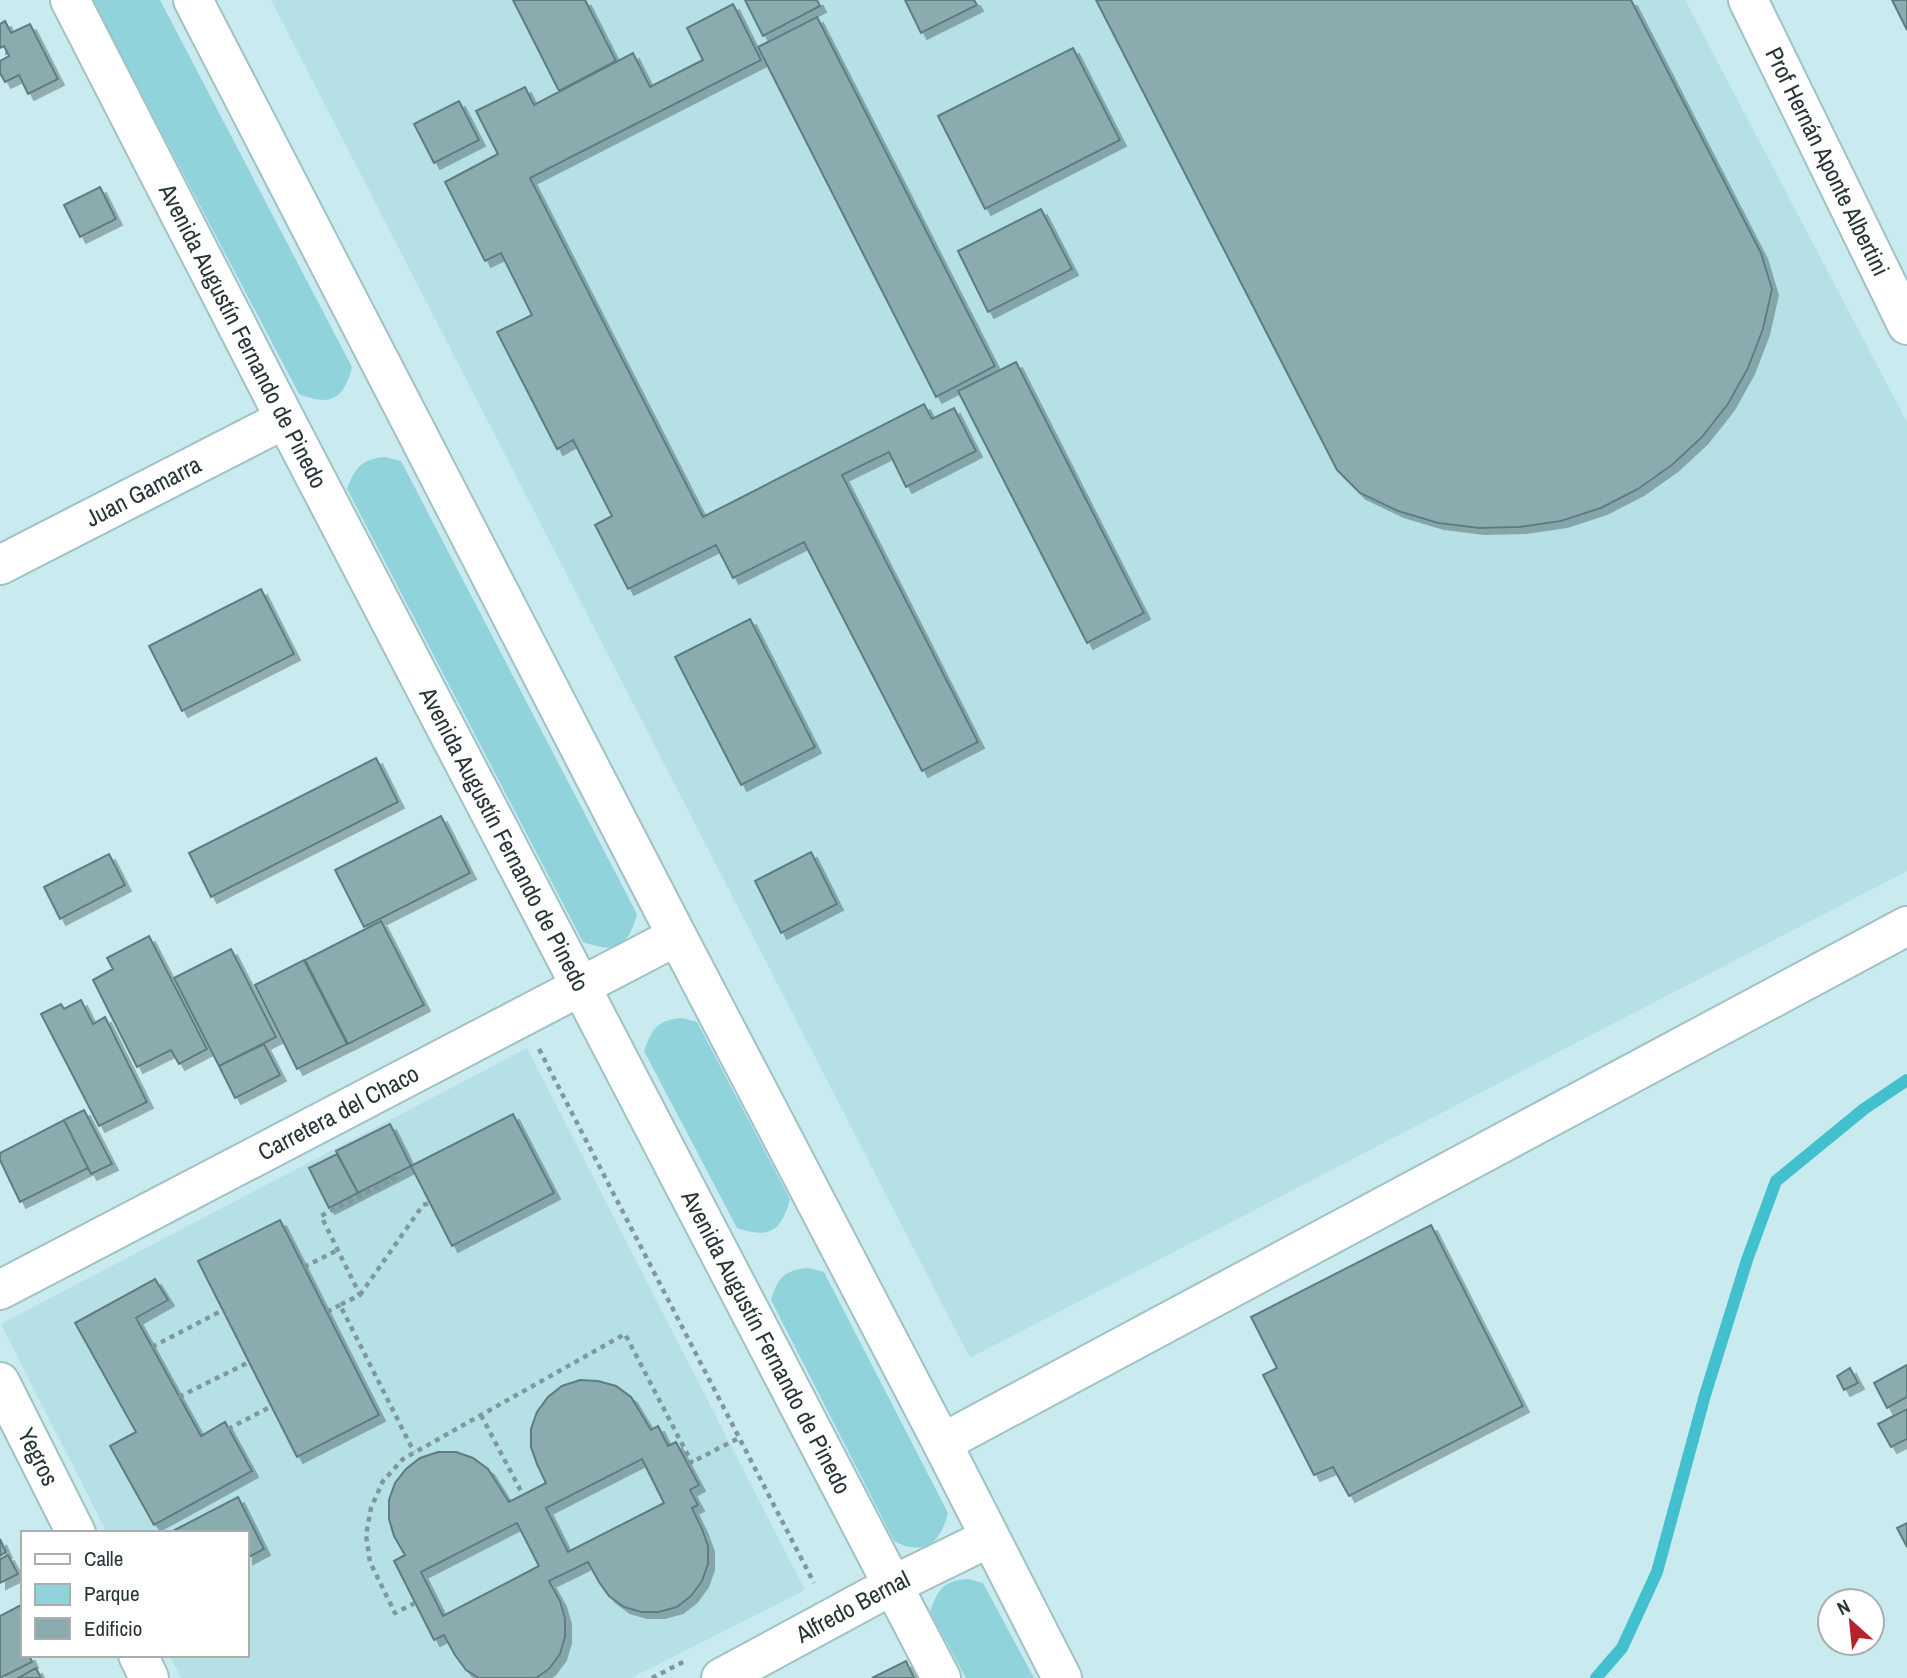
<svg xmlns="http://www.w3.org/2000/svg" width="1907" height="1678" viewBox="0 0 1907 1678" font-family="'Archivo Narrow',sans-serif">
	<defs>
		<filter id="shadow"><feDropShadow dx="6" dy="6" stdDeviation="0" flood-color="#0004"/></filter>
	</defs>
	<rect width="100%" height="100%" fill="#c9ebef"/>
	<path fill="#b5e1e6" d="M271,0H1685L1907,422V871L970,1358Z
		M527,1048L805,1590L631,1678H181L169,1655H247V1533H107L1,1324Z"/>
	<path fill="#91d3da" d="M92,0H160L352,367C344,399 331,407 299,394Z
		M385,457L401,461L637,914C628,947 616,954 583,942L347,489C355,468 361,459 385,457Z
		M682,1018L697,1022L790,1199C781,1232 769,1239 737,1228L644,1051C652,1029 657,1020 682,1018Z
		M808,1268L824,1272L948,1513C943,1532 934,1551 911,1547C905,1547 899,1543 894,1541L771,1300C778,1278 784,1270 808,1268Z
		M968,1579L983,1583L1034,1678H966L930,1612C938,1589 943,1581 968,1579Z"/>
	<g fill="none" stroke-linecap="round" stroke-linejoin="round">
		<path stroke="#42c0cd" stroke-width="12" d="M1596,1678L1622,1648L1657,1572L1705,1395L1747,1260L1776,1181L1864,1109L1907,1080"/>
	</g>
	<path fill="#8bacaf" stroke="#5e7d81" stroke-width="2" fill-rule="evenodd" filter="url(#shadow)" d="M513,0H585L616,61L559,91Z
		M745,0H817L820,6L763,36Z
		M905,0H974L977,5L921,33Z
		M1096,0H1631L1761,253L1772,289L1763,329L1748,368L1728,404L1702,437L1672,465L1638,489L1601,508L1561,521L1520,527L1479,528L1438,523L1398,511L1360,493L1337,470Z
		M1892,0H1907V30Z
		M733,4L761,60L530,178L703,517L924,404L932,419L954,408L976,451L906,487L889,452L842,475L978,742L922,771L804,542L733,578L716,545L628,589L595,525L612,516L573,440L557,449L497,332L532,315L501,253L485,261L445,182L498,154L476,111L525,87L534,105L633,53L650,87L703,60L687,28Z
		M817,17L995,366L936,397L758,47Z
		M5,21L11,33L30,24L58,79L28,94L19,75L5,82L0,73V61L9,56L4,46L0,48V24Z
		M1073,48L1120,140L985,209L938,116Z
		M459,101L479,140L434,163L414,124Z
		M100,187L116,219L80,237L64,205Z
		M1041,209L1072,269L988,312L958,251Z
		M1016,362L1144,613L1087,643L958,391Z
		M261,589L294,654L182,711L149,646Z
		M750,619L815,747L741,785L675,657Z
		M376,758L398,802L211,897L189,853Z
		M441,816L470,873L364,927L335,870Z
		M811,852L837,904L781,933L755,881Z
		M109,854L125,885L60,919L44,887Z
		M381,921L424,1005L348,1044L305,960Z
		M149,936L207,1049L179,1064L171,1050L137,1067L93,980L113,969L107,958Z
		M231,949L276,1037L219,1066L174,978Z
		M304,960L347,1044L297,1069L255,985Z
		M81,1000L93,1024L105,1017L147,1102L99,1126L41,1014L61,1004L64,1009Z
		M264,1044L280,1075L235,1098L219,1066Z
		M84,1110L112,1164L91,1174L64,1120Z
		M513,1114L554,1193L452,1246L411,1166Z
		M64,1120L88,1168L20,1202L0,1160V1153Z
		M390,1124L411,1166L358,1193L336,1151Z
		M337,1154L358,1193L329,1208L309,1168Z
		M280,1220L379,1415L297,1457L198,1261Z
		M1431,1225L1523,1406L1349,1496L1333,1467L1314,1475L1263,1375L1277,1368L1251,1317Z
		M155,1279L168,1300L136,1318L201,1436L225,1422L252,1471L154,1525L110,1446L136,1432L75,1323Z
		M1907,1365V1397L1887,1408L1874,1383Z
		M1850,1368L1858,1383L1844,1390L1837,1376Z
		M580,1380L598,1381L616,1386L631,1397L651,1430L658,1426L668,1446L676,1442L699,1485L690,1490L698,1505L692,1508L702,1529L708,1546V1564L702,1581L691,1596L677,1607L659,1612H641L624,1607L609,1596L599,1582L588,1562L549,1581L560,1601L565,1618V1637L560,1654L549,1669L536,1678H479L466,1670L455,1655L444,1635L434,1640L394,1561L405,1555L394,1536L389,1519V1500L395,1483L406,1469L420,1458L438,1452H456L473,1458L488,1469L509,1502L546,1483L537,1464L531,1447V1429L537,1412L548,1397L562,1386ZM642,1459L664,1503L568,1552L546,1508ZM517,1523L539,1566L443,1616L421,1572Z
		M1907,1409V1439L1891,1447L1878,1424Z
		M238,1497L264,1549L247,1558V1533H169Z
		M1907,1523V1547L1897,1528Z
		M0,1539L6,1552L0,1556Z
		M8,1555L18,1574L0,1583V1559Z
		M23,1604V1655H29L32,1662L0,1678V1616Z
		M906,1661L914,1678H872Z
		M36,1668L41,1678H18Z"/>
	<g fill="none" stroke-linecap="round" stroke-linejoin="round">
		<g stroke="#a0c1c5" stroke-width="42">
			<g id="minor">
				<path id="s1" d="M70,0L285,419L941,1678"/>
				<path d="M193,0L677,936L942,1443L1062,1678"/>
				<path id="s2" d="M1748,0L1907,325"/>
				<path id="s3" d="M0,565L285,419"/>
				<path id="s4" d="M0,1290L677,936"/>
				<path id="s5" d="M0,1382L76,1533"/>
				<path d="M942,1443L1907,926"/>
				<path d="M138,1655L149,1678"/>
				<path id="s6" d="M721,1678L893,1585L989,1538"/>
			</g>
		</g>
		<path stroke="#7f989b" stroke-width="4.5" stroke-dasharray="5 5" stroke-linecap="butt" d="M539,1049L814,1583
			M392,1176L394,1179L321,1216L360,1295L340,1305L414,1452
			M304,1267L338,1250
			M360,1295L423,1205L430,1203
			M327,1312L340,1305
			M152,1347L223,1310
			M179,1397L249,1362
			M481,1415L523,1495
			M228,1429L272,1406
			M688,1464L739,1438
			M415,1603L395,1613L370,1562L366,1535L371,1508L383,1481L403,1459L625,1334L692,1463
			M652,1678L687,1660"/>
		<use href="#minor" stroke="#fff" stroke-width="38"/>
	</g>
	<g text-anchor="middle" stroke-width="5" stroke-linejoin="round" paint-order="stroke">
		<g font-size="24" fill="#283537" stroke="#fff">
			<text dy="8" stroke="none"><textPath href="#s2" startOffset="180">Prof Hernán Aponte Albertini</textPath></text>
			<text dy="8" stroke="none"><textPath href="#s1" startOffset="378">Avenida Augustín Fernando de Pinedo</textPath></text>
			<text dy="8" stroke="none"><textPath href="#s3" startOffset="161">Juan Gamarra</textPath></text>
			<text dy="8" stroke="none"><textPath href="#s1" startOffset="945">Avenida Augustín Fernando de Pinedo</textPath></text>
			<text dy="8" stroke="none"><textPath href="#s4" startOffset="382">Carretera del Chaco</textPath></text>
			<text dy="8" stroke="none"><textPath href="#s1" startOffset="1512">Avenida Augustín Fernando de Pinedo</textPath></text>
			<text dy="8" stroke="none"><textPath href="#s5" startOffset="84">Yegros</textPath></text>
			<text dy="8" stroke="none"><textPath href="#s6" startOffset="150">Alfredo Bernal</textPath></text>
		</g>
	</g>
	<rect x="21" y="1531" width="228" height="126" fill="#ffffff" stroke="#a9aeaf" stroke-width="2"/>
	<rect x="35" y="1554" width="35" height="10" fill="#ffffff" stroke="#a9aeaf" stroke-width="2"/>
	<text x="84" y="1566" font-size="21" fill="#283537">Calle</text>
	<rect x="35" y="1584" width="35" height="21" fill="#91d3da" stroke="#a9aeaf" stroke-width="2"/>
	<text x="84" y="1601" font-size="21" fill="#283537">Parque</text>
	<rect x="35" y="1618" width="35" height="21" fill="#8bacaf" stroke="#a9aeaf" stroke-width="2"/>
	<text x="84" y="1636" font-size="21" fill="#283537">Edificio</text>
	<g transform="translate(1851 1622) rotate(333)"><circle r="33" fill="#ffffff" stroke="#a9aeaf" stroke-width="2"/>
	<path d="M0-5L12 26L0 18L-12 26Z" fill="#b4242a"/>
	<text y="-10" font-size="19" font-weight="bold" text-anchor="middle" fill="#283537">N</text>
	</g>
</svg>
